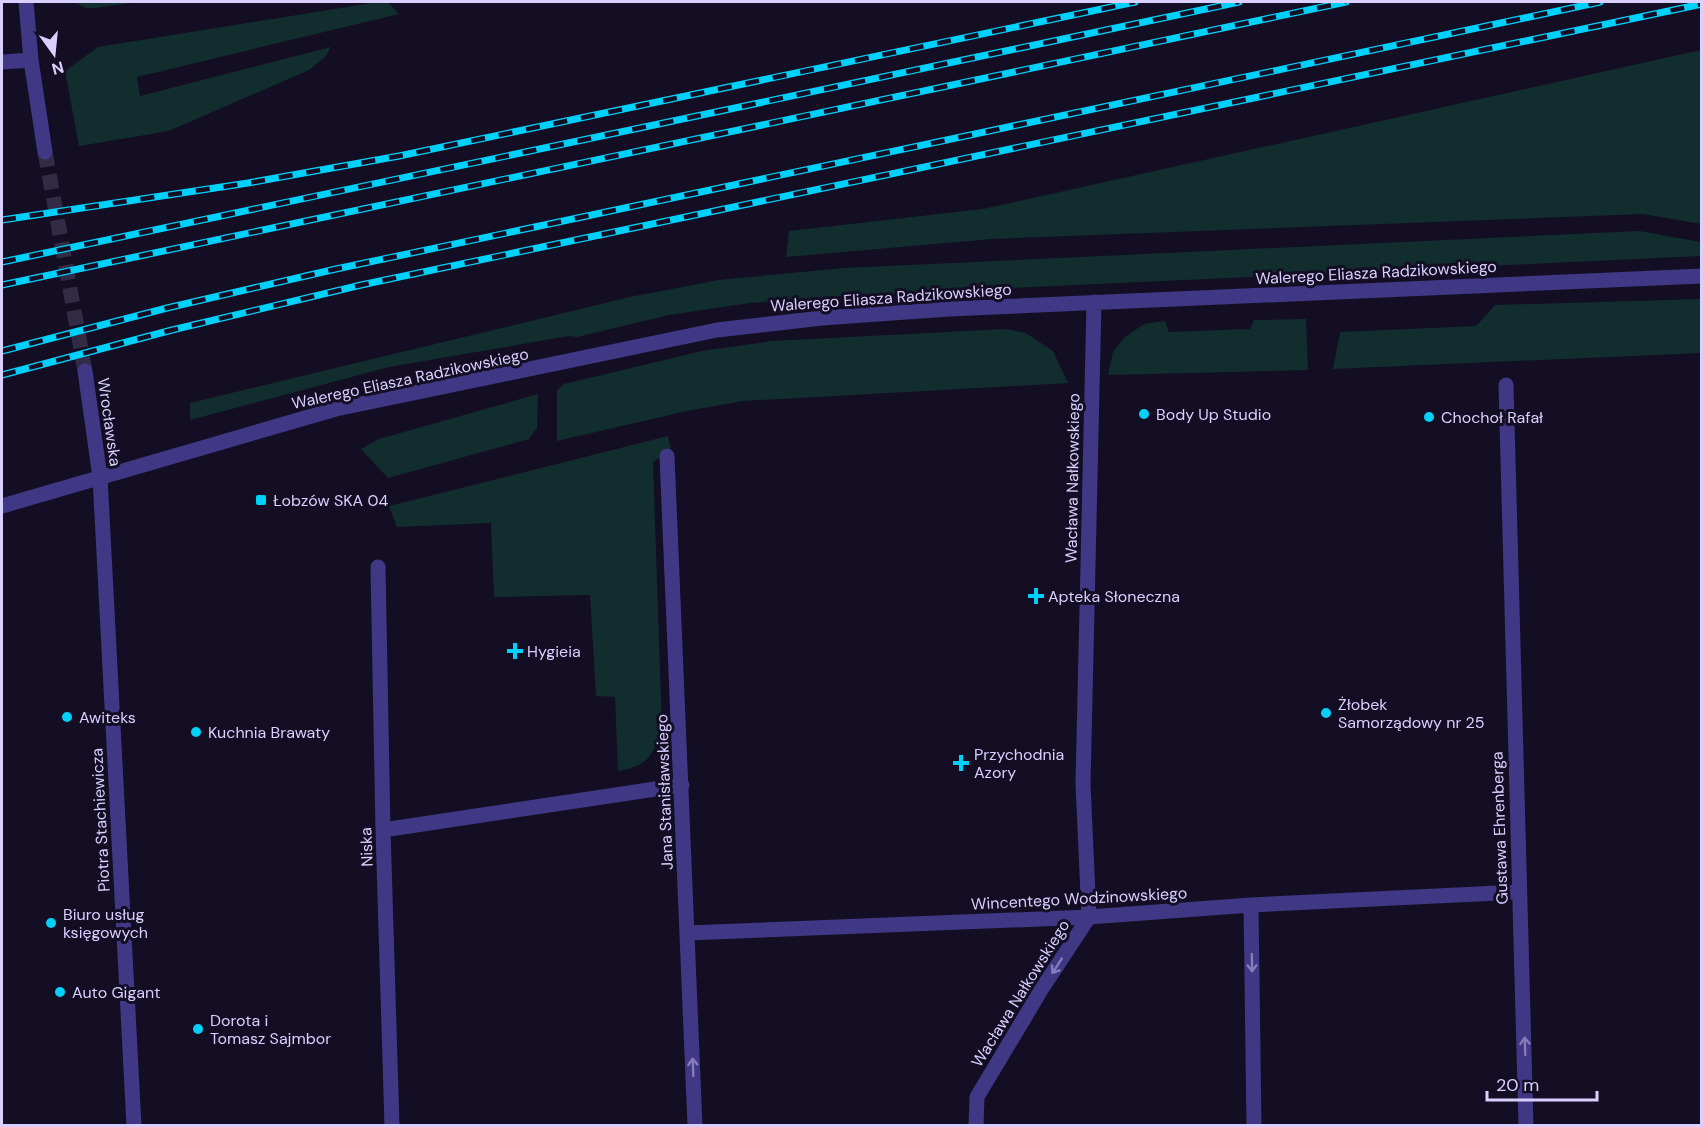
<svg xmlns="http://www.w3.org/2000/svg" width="1703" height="1127" viewBox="0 0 1703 1127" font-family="'DM Sans',sans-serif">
	<rect width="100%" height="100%" fill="#130e24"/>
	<path fill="#112d2e" d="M73,2H138L95,8H87Z
		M378,2H388L399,14L137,77L140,96L331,47L325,57L309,70L169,131L79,146L65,71L98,47Z
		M1701,50V224L1643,214L992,239L786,257L789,231L983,209Z
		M1639,231L1701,242V256L840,296L750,303L669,315L577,337L569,336L389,367L190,420V403L630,297L719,280L844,268Z
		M1701,299V353L1333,369L1340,332L1476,326L1495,305Z
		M1306,319L1308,370L1108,375L1113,352L1124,338L1144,324L1165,321L1169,332L1250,329L1254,320Z
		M1006,329L1026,333L1053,351L1068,383L743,401L687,411L557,441V390L564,384L702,351L772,341Z
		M538,394L537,428L529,439L388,478L361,449L379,439Z
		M668,436L671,450L653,462L662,729C653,756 648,766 618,771L615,697L596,696L590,595L494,597L491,523L397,527L389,506Z"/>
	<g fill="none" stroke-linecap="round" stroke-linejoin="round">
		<path stroke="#312b45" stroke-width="15" stroke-dasharray="15 8" stroke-linecap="butt" d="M45,152L85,371"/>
		<path stroke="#403884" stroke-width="15" d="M26,2L31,60L45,152
			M2,62L31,60
			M85,371L100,477L134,1126
			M1506,385L1526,1126
			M667,456L695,1126
			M2,506L336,409L717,330L822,318L949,309L1702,276
			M378,567L383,830L392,1126
			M383,830L682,785
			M1251,905L1254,1126
			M688,933L1089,917L1251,905L1519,892
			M976,1126L977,1097L1041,990L1089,917L1083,784L1094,302"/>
		<g stroke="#00d1fb" stroke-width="7">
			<path id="rail" d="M2,220L248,183L399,156L1135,2
				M2,262L1239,2
				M2,285L1346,2
				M2,351L167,308L336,269L1600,2
				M2,375L172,330L361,285L1702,4"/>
		</g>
		<use href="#rail" stroke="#130e24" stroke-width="4.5" stroke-dasharray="14" stroke-linecap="butt"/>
	</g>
	<defs><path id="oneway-shaft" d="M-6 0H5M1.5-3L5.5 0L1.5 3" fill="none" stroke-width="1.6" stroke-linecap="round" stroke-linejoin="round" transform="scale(1.5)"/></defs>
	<g stroke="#857cbb">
		<use href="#oneway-shaft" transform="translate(1252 963) rotate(89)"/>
		<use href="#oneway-shaft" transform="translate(1057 966) rotate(123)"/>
		<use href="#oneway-shaft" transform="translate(1525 1046) rotate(-92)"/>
		<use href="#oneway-shaft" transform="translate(693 1067) rotate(-92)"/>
	</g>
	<g fill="#00d1fb" stroke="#130e24" stroke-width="2">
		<circle cx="1144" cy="414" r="6"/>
		<circle cx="1429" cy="417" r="6"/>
		<rect x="255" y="494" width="12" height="12" rx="3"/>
		<path d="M1033 587h6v6h6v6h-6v6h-6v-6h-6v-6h6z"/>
		<path d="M512 642h6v6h6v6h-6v6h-6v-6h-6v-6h6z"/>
		<circle cx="1326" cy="713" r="6"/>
		<circle cx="67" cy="717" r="6"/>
		<circle cx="196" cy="732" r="6"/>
		<path d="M958 754h6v6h6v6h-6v6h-6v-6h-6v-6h6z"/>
		<circle cx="51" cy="923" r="6"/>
		<circle cx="60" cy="992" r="6"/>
		<circle cx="198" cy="1029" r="6"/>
	</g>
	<g text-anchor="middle" stroke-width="6" stroke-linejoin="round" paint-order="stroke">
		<g font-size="16" fill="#d9d0ff" stroke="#130e24">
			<text transform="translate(1376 272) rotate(-3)" y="6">Walerego Eliasza Radzikowskiego</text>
			<text transform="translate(891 297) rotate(-4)" y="6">Walerego Eliasza Radzikowskiego</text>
			<text transform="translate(410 378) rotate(-12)" y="6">Walerego Eliasza Radzikowskiego</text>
			<text transform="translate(110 422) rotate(82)" y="6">Wrocławska</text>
			<text transform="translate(1072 478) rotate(-89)" y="6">Wacława Nałkowskiego</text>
			<text transform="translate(664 792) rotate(-92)" y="6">Jana Stanisławskiego</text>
			<text transform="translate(100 820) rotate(-93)" y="6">Piotra Stachiewicza</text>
			<text transform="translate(1499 828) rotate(-92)" y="6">Gustawa Ehrenberga</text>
			<text transform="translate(366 847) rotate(-92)" y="6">Niska</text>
			<text transform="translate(1079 898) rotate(-3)" y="6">Wincentego Wodzinowskiego</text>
			<text transform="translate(1020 993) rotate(-58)" y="6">Wacława Nałkowskiego</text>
		</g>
		<g font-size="16" fill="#d9d0ff" stroke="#130e24" text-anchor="start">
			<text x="1156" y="420">Body Up Studio</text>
			<text x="1441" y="423">Chochoł Rafał</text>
			<text x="273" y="506">Łobzów SKA 04</text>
			<text x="1048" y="602">Apteka Słoneczna</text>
			<text x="527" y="657">Hygieia</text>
			<text x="1338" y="710">Żłobek<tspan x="1338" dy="18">Samorządowy nr 25</tspan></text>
			<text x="79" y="723">Awiteks</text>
			<text x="208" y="738">Kuchnia Brawaty</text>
			<text x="974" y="760">Przychodnia<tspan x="974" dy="18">Azory</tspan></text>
			<text x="63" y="920">Biuro usług<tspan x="63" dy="18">księgowych</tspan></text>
			<text x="72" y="998">Auto Gigant</text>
			<text x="210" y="1026">Dorota i<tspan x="210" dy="18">Tomasz Sajmbor</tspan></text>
		</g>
	</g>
	<rect width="1703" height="1127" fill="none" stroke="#d9d0ff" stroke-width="6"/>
	<g transform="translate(54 54) rotate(165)" stroke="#130e24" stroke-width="4.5" paint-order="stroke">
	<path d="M0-4.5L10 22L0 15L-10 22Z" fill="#d9d0ff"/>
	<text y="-9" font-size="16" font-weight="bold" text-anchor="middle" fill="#d9d0ff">N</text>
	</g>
	<path d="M1487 1091v9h110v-9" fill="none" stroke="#d9d0ff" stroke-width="3"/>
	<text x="1496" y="1091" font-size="18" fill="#d9d0ff" stroke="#130e24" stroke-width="4.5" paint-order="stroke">20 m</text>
</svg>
